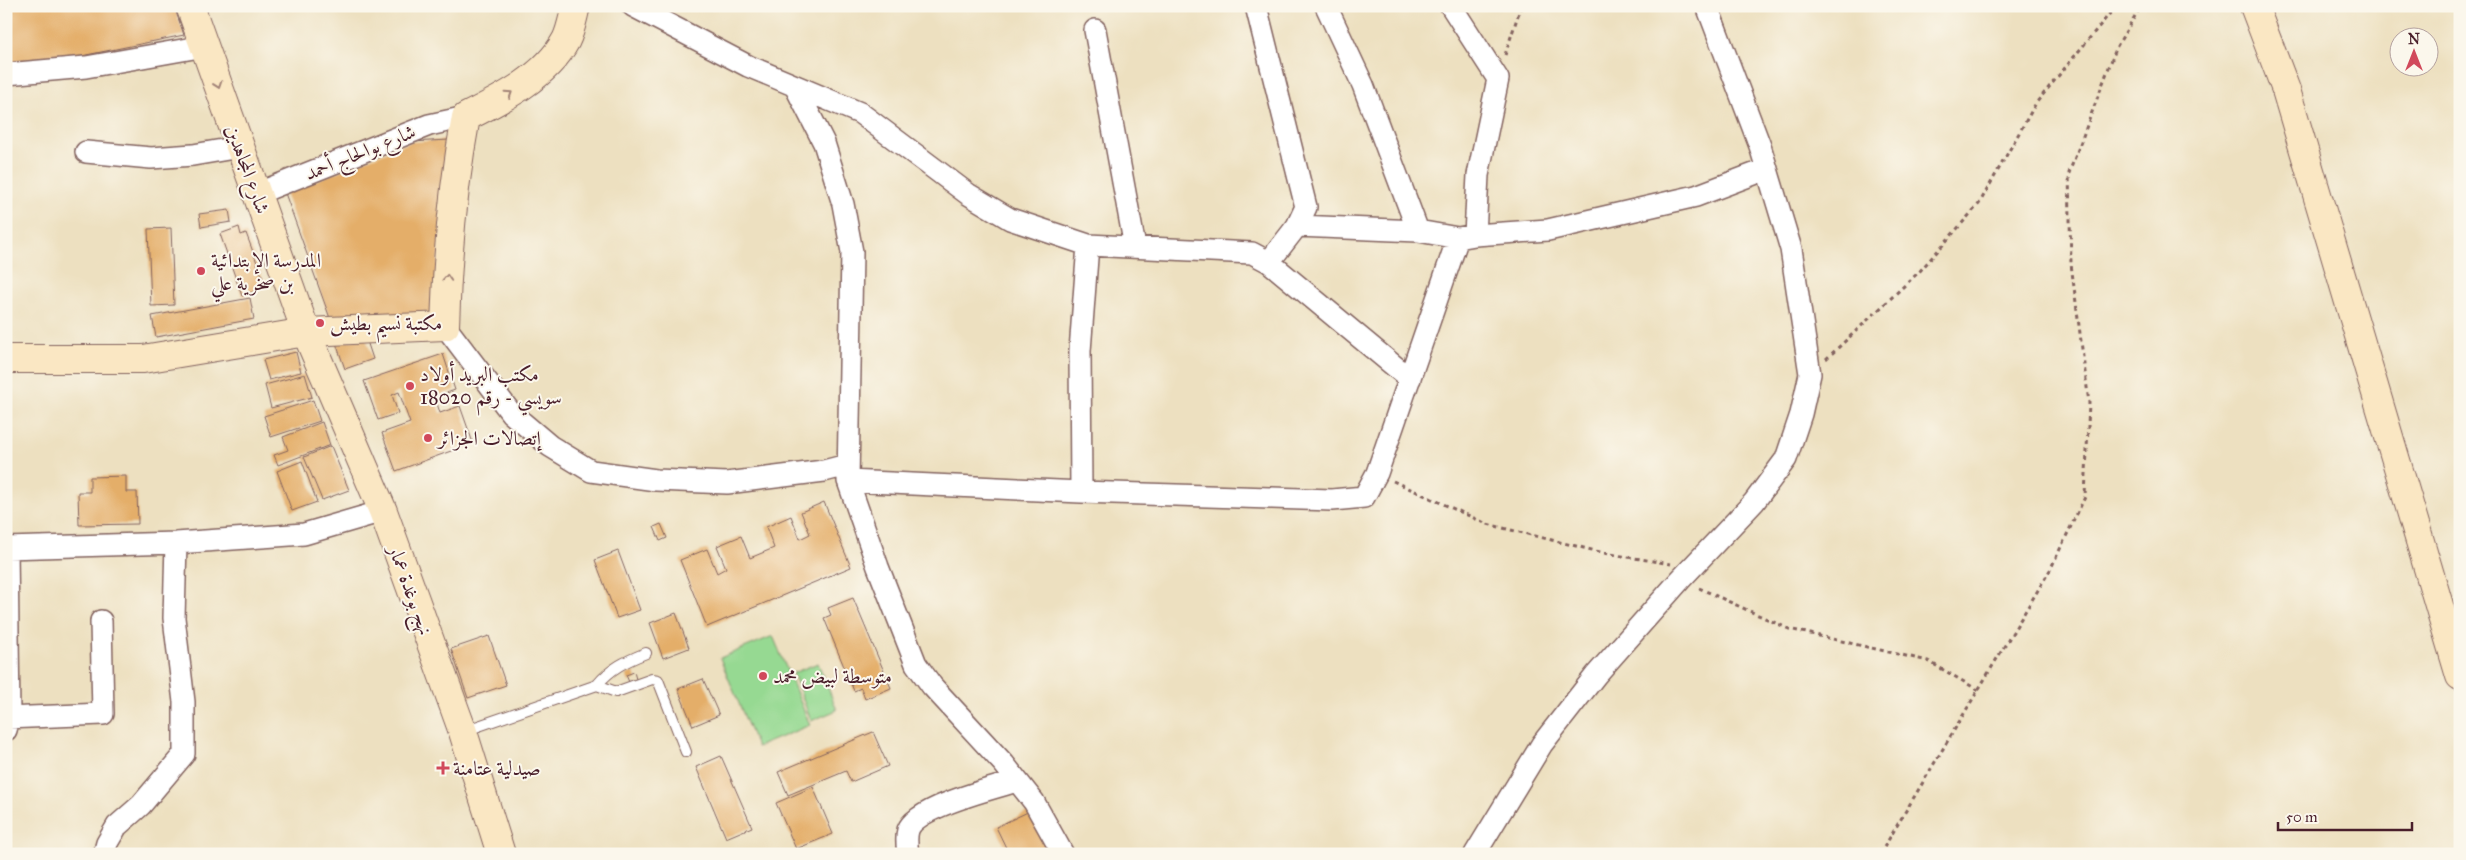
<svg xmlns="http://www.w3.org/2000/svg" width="2466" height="860" viewBox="0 0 2466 860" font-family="'IM FELL Great Primer',Amiri,serif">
	<rect width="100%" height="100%" fill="#fbf7ec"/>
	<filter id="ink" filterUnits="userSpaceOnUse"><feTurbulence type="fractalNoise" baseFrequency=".02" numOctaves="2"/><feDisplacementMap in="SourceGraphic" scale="10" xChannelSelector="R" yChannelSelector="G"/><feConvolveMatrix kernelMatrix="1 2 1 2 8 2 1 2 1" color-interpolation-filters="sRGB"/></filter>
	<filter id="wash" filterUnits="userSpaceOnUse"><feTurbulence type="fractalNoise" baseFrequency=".0096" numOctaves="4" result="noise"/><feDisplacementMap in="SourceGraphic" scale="20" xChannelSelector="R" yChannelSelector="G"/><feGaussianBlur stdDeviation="1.12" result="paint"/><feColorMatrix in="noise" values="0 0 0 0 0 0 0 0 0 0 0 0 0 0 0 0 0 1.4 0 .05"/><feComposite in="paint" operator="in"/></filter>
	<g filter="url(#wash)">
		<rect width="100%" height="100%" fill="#ede0c0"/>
		<path fill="#96d992" stroke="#707c5e" d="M773,636L810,725L757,747L720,658Z
			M818,663L837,710L811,721L793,673Z"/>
		<g id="blocks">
			<path fill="#e4ae69" d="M6,6H174L184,35L67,59L6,63Z
				M449,140L433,316L331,321L285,193L411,142Z
				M229,210L231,222L201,227L199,214Z
				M239,227L241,235L246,233L266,287L242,296L220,234Z
				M171,228L174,305L151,306L148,229Z
				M250,298L254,319L156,337L152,316Z
				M366,338L373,359L345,369L336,343Z
				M296,352L301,372L269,380L263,360Z
				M443,354L455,390L435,397L440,413L460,406L473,443L396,471L382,433L410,423L399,392L392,395L398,413L378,420L364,381Z
				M305,374L312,397L271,408L265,385Z
				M313,400L320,421L271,437L264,416Z
				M322,422L330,445L278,465L274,455L288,450L283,437Z
				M331,446L349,490L322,500L304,457Z
				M302,461L317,502L292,511L277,471Z
				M126,476V492H137L138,524L79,525L78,492H90V477Z
				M824,502L851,567L707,627L680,560L707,549L717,573L726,568L717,546L741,536L750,558L774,548L766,527L791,516L800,539L810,534L801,512Z
				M661,524L667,538L660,541L654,527Z
				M618,551L640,610L617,618L595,560Z
				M853,598L891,688L865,699L861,688L854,691L824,618L831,615L828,608Z
				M676,613L689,648L663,658L650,623Z
				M489,636L506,685L468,698L451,649Z
				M634,672L636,679L629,682L626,675Z
				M703,679L719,715L693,726L678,689Z
				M873,732L888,766L851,782L846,771L788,795L778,772Z
				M721,756L752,827L726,838L696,767Z
				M813,787L833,834L796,849L776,803Z
				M1032,810L1057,854H1009L996,827Z"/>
		</g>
	</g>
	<g filter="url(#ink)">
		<use href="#blocks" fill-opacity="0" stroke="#83635f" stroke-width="1"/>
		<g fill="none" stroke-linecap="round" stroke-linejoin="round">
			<g stroke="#83635f" stroke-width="12">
				<path id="lane" d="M597,685L616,692L652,679L658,680L686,752
					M464,731L597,685C611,668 626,661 646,653"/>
			</g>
			<g stroke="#83635f" stroke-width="24">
				<path id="street" d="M633,6L748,66L860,113L968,194L1010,219L1088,245L1252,253L1269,262L1410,379
					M1256,6L1306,207L1297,226L1269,262
					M1095,30L1135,247
					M6,74L86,67L205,46
					M796,88L824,143L843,204L852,252L848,481L878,567L916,664L932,686L1004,764L1034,802L1063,854
					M86,152L151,158L193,155L240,147
					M256,194L429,125L466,117
					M1297,226L1418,231L1363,85L1326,6
					M1418,231L1458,238L1475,235L1478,175L1498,79L1451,6
					M1475,235L1548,230L1696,196L1767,169
					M445,326L511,413L550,446L591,471L656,480L727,483L824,471L847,465
					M848,481L1081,492L1332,500L1364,497L1377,473L1458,238
					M1081,492L1080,351L1088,245
					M6,548L176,543L304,534L383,511
					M6,718L103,714L101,621
					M6,730L9,718L7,548
					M104,854L107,843L117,826L141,805L184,754V702L174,618L176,543
					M908,854C907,847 906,837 908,830C916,807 994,788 1017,781
					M1475,854L1542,744L1596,675L1680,580L1754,502L1786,459L1801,414L1810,374L1791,249L1760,146L1707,6"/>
			</g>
			<g stroke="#83635f" stroke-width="30">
				<path id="secondary" d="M190,6L306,332L383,511L463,732L501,854
					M2254,6L2286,90L2460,676
					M6,359H143L306,332L445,326C447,256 453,186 466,117C502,99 546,77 566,40C571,30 573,17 576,6"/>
			</g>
			<path stroke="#83635f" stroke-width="3" stroke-dasharray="4 4" stroke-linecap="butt" d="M1505,55L1521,6
				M1826,359L1920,271L1979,204L2036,103L2116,6
				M1393,481L1487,524L1604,553L1671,564
				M1699,588L1789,629L1928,661L1978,690
				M1880,854L2050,570L2085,497L2089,403L2071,264L2069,173L2117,46L2141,6"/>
			<use href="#lane" stroke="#fff" stroke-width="10"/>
			<use href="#street" stroke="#fff" stroke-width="21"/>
			<use href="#secondary" stroke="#fae7c3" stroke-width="28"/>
		</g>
		<defs><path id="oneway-chevron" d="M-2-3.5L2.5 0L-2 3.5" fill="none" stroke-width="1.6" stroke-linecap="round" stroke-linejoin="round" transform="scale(1.25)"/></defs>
		<g stroke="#a28377">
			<use href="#oneway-chevron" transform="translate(218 85) rotate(71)"/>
			<use href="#oneway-chevron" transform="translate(509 94) rotate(-33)"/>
			<use href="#oneway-chevron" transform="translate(447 278) rotate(-86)"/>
		</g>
	</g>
	<g fill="#d1495b" stroke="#fbf7ec" stroke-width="2">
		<circle cx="201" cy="271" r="5"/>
		<circle cx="320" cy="323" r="5"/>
		<circle cx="410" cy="386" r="5"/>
		<circle cx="428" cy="438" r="5"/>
		<circle cx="763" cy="676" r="5"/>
		<path d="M440.5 760.5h5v5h5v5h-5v5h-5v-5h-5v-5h5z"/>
	</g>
	<g text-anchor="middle" stroke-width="4" stroke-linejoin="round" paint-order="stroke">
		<g font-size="20" fill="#4a1f2b" stroke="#fbf7ec">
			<text transform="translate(360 152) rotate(-22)" y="7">شارع بوالحاج أحمد</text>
			<text transform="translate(248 169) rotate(70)" y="7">شارع المجاهدين</text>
			<text transform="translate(411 590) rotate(70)" y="7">نهج بوغدة عمار</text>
		</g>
		<g font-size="20" fill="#4a1f2b" stroke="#fbf7ec" text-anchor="start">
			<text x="211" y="267">المدرسة الإبتدائية<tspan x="211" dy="23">بن صخرية علي</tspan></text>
			<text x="330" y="330">مكتبة نسيم بطيش</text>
			<text x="420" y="381">مكتب البريد أولاد<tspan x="420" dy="23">سويسي - رقم 18020</tspan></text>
			<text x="438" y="445">إتصالات الجزائر</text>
			<text x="773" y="683">متوسطة لبيض محمد</text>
			<text x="453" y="775">صيدلية عتامنة</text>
		</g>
	</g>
	<rect width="2466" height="860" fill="none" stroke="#fbf7ec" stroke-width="25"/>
	<g transform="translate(2414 52)"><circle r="24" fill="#fbf7ec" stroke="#b4a19f"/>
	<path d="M0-4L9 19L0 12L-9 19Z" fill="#d1495b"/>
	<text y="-8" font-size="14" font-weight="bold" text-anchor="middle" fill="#4a1f2b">N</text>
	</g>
	<path d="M2278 822v8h134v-8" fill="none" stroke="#4a1f2b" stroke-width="2.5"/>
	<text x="2286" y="822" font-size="15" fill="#4a1f2b" stroke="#fbf7ec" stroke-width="4" paint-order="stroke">50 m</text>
</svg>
